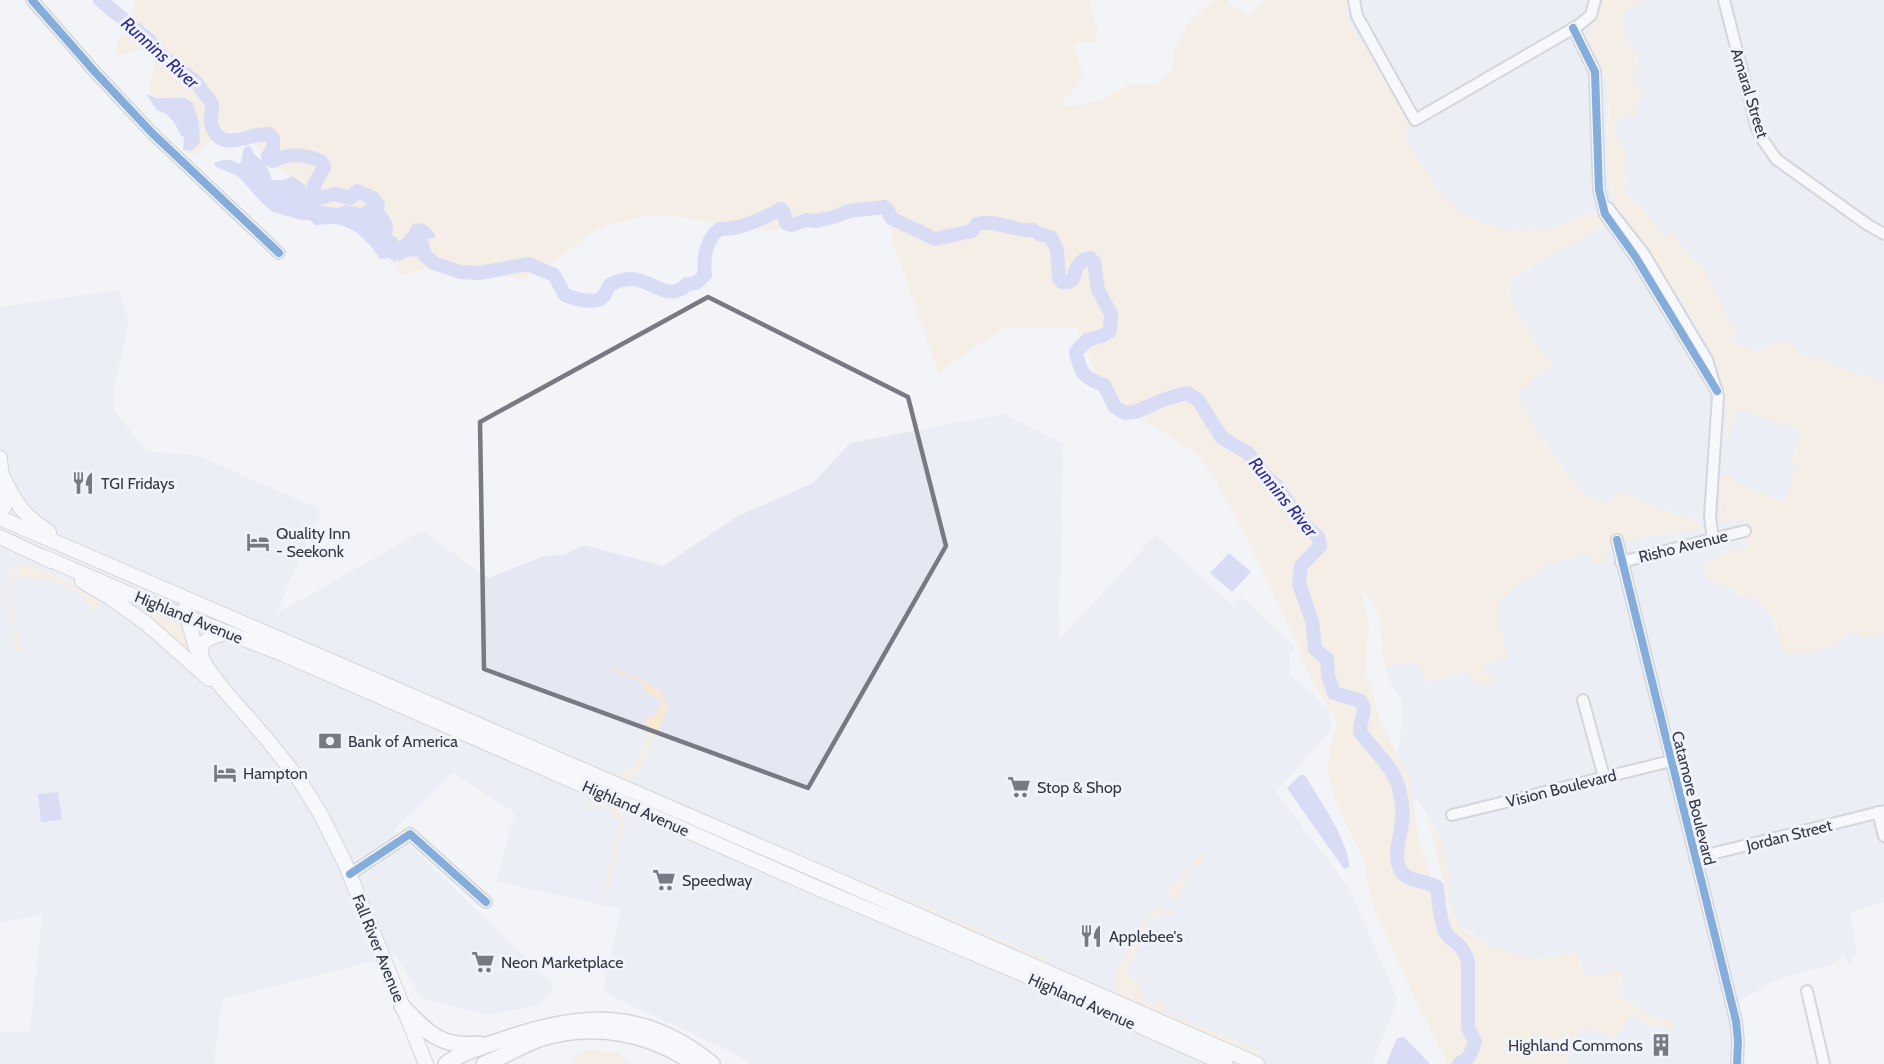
<svg xmlns="http://www.w3.org/2000/svg" width="1884" height="1064" viewBox="0 0 1884 1064" font-family="Cabin,sans-serif">
	<rect width="100%" height="100%" fill="#f3f4f8"/>
	<path fill="#e5e7f2" d="M1347,0H1594L1597,19L1588,30L1587,36L1600,62L1606,81L1608,94L1607,160L1612,198L1663,269L1707,341L1719,369L1725,394L1724,401L1727,410L1726,438L1727,440L1737,411L1740,409L1782,423L1801,433L1792,461L1797,466L1786,498L1781,500L1746,488L1726,474L1722,476L1720,516L1721,523L1744,516L1747,546L1702,563L1707,577L1736,593L1751,597L1772,616L1783,653L1820,650L1843,639L1847,633H1884V902L1850,912L1857,957L1852,958L1850,967L1843,952L1841,958L1826,967L1804,971L1770,983L1732,1006L1738,1064H1567L1581,1029L1583,1028L1589,1027L1593,1031L1603,1035H1610L1614,1038L1618,1036L1629,1017L1634,1014L1650,1026L1657,1024L1671,1029L1676,1026L1643,1011L1621,996L1618,986L1622,974L1588,977L1585,975L1578,953L1538,960L1522,955H1512L1504,948H1490L1482,939L1460,926L1452,910L1443,853L1435,826L1417,800L1404,792L1394,766L1401,733V700L1388,677L1386,669L1388,667L1402,662L1409,664L1416,663L1421,668L1426,682L1465,672L1481,683L1499,681L1486,674L1484,670L1485,662L1507,658L1508,656L1500,628L1498,603L1523,580L1543,570L1545,564L1550,562L1589,553L1596,563L1603,561L1609,548L1620,541L1703,529L1696,520L1658,508L1613,499L1605,502L1599,499L1587,498L1567,474L1530,420L1518,399V393L1550,359L1541,351L1508,297L1512,278L1529,270L1596,212L1546,229L1527,232L1489,227L1451,205L1430,179L1408,143L1405,134L1409,128L1399,105L1347,20L1346,13Z
		M1642,0H1884V383L1797,352L1786,342H1775L1758,351L1745,349L1737,346L1732,337L1735,331L1704,267L1684,250L1675,235L1665,236L1658,231L1651,223L1644,210L1626,193L1625,149L1616,136V122L1636,105L1645,92L1634,83L1632,77L1636,71L1637,56L1626,40L1621,18L1626,11Z
		M119,290L129,322L114,387V410L147,451L199,456L322,510L276,614L422,531L488,578L544,556L564,555L584,545L663,566L736,517L813,483L850,443L1003,414L1063,444L1059,640L1156,535L1231,604L1241,597L1295,647L1290,654L1289,673L1329,710L1331,730L1276,792L1349,888L1398,1000L1372,1064H751L737,1055L603,992L621,909L496,881L515,813L453,773L394,830L554,985L540,1005L487,1015L421,998L396,955L222,999L214,1064H0V1032H30L42,915L0,923V307Z"/>
	<path fill="#f8e7d3" d="M134,0H1092L1088,9L1097,24L1096,41L1074,44L1083,75L1073,92L1064,98L1062,105C1076,106 1092,104 1105,98C1113,95 1121,88 1130,84C1136,81 1141,85 1148,85C1166,84 1177,68 1173,52L1188,24L1213,0H1228L1230,4L1249,16L1263,0H1347L1346,13L1347,20L1393,93L1410,128L1405,134C1409,146 1417,155 1423,166C1450,213 1484,234 1539,230C1554,229 1580,217 1596,212L1604,225L1512,278L1508,297L1541,351L1550,359L1553,366L1532,380L1518,393C1519,409 1573,486 1587,498L1599,499L1605,502L1613,499L1616,494L1629,495L1658,508L1696,520L1703,529L1620,541L1609,548L1603,561L1596,563L1589,553L1545,564L1543,570L1523,580L1498,603L1500,628L1508,656L1507,658L1485,662L1486,674L1499,681L1486,685L1483,683L1475,684L1469,673L1465,672L1425,682L1421,668L1416,663L1409,664L1402,662L1386,669C1376,638 1388,611 1360,588L1369,624L1365,670L1381,722L1409,777L1418,836L1432,882L1442,906L1451,915L1429,820C1454,846 1442,891 1458,922C1464,935 1481,937 1490,948C1499,946 1505,949 1512,955H1522L1538,960L1578,953L1585,975L1588,977L1621,970C1621,977 1616,986 1619,993C1626,1007 1662,1019 1676,1025L1675,1027L1671,1029L1657,1024L1650,1026L1634,1014L1629,1018L1616,1038C1607,1034 1597,1035 1589,1027L1581,1029L1567,1064H1446L1444,1056C1419,1006 1395,957 1373,906C1367,891 1368,872 1362,857C1352,833 1329,798 1328,772C1327,756 1333,738 1337,723L1306,669L1292,632L1244,533L1212,472L1188,447L1137,417L1097,377L1077,327L1004,328L938,372L891,236L890,213L875,212L859,206H846L805,226L770,231L760,230L744,225L700,221L677,216H646L609,225L589,234L553,262L523,279L500,276L452,265L403,274L398,271L396,260L400,261L407,257L413,258L421,251L423,242L427,238L414,224L407,235L398,243L391,235C397,217 380,203 364,197L367,204L361,208L350,206L338,208L323,206L316,202L304,184L272,165L242,131C222,129 208,141 196,154H187V151H191C203,128 202,117 184,98L156,97L150,92C150,78 156,67 155,53L148,47L121,55L116,54L117,40L132,16Z
		M1594,0H1642L1626,11L1621,18L1626,40L1629,46L1639,51L1636,71L1632,77L1635,83L1645,91L1636,105L1637,117L1625,116L1616,123V136L1625,149L1626,193C1631,198 1639,204 1644,210C1652,220 1653,227 1665,236L1675,234L1684,250L1704,267L1735,331L1732,337L1737,345L1755,351L1769,347L1775,342H1789L1797,352L1884,383V633L1863,638L1855,633H1848C1835,653 1804,653 1783,653C1778,642 1779,626 1772,616C1756,594 1728,591 1707,577L1702,563L1747,546L1744,516L1721,524L1720,516L1722,476L1726,474L1746,488L1781,500L1786,498L1797,466L1792,462L1801,433L1782,423L1740,410L1737,411L1727,440H1725C1734,388 1711,349 1685,306C1664,272 1641,240 1617,208C1597,168 1615,122 1606,80C1603,68 1587,41 1587,33C1588,27 1595,24 1597,18L1596,14L1587,10Z
		M21,561L22,563L12,579L14,582L11,588L16,633L23,649L15,652L13,648L14,639L8,575L11,568Z
		M25,562L70,582L101,600L96,611L86,605L83,595L55,581L45,580L44,575L41,580L23,576L20,578L17,575Z
		M140,606L183,621L194,659L140,609Z
		M610,668C626,671 669,688 667,707C665,721 655,734 650,746C645,758 641,774 630,781L618,777L620,773L623,774L626,768L633,770L651,727L645,723L649,715L655,717L663,700L651,695L652,692L649,694L645,692L646,690L643,691L645,684Z
		M596,799L623,811L625,816L608,889L606,894L602,895L621,820L611,817L612,810L591,804L589,810L587,811L589,802Z
		M1203,853L1205,854L1199,866L1193,864L1179,896L1184,901L1168,896V890Z
		M869,883L1045,959L1043,963L867,887Z
		M1157,907L1175,910L1172,915L1163,912L1159,919L1151,916L1127,972C1135,984 1147,980 1140,999L1156,1006L1159,1000L1165,1003L1163,1010L1190,1022L1188,1027L1121,997C1117,993 1115,990 1115,984C1116,969 1144,914 1157,907Z
		M1194,1023L1261,1052L1258,1058L1191,1028Z
		M588,1050L618,1052L621,1057L632,1064H572L573,1058Z"/>
	<path fill="#b8c0f2" d="M146,94L156,98H184L193,103L199,123L200,143L191,151L183,150L184,136L182,137C175,124 171,114 157,110Z
		M248,146L251,147C255,157 256,155 263,162C268,167 270,174 272,180H284L292,176L304,184L316,202L323,206L338,208L345,205L361,208L367,204L364,197L366,192H372L377,196L376,202C386,212 396,220 392,235L398,238V242L407,235L413,224C425,221 429,227 436,236L434,238L425,239L419,256L407,257L400,261L396,260V263L389,258L380,259C370,243 355,227 335,224C329,223 321,225 315,225L310,220H301L273,212L262,203L238,176L216,167L214,163C224,159 231,158 239,164L241,162L244,148Z
		M1229,553L1251,572L1232,592L1210,573Z
		M1300,775H1305C1318,798 1350,842 1349,867L1344,869L1287,788Z
		M58,792L62,820L41,822L38,794Z
		M1404,1037L1430,1064H1386L1397,1038Z"/>
	<g fill="none" stroke-linecap="round" stroke-linejoin="round">
		<path stroke="#b8c0f2" stroke-width="14" d="M100,0L149,40L161,55L196,82L212,104C213,111 210,116 211,123C219,156 251,132 269,134L273,138V148L268,156L269,159L273,161C291,153 303,154 321,161L324,167L314,185V196L318,198L335,194L350,198L357,191L373,198L378,205
			M411,239L418,238L421,241L425,256L434,263L460,272L479,273L528,264L554,275L565,295C574,299 593,304 602,298C606,295 606,290 609,286C612,282 625,279 631,279C650,278 669,304 687,284L696,283L705,275C703,258 706,240 719,229C741,230 761,219 781,209L784,213L786,223L792,225L806,220L816,221L834,217L849,211L884,207L888,210L891,218L935,239L972,231L977,224C997,219 1014,232 1033,230L1040,234L1051,237L1057,250L1059,279L1062,282H1068L1073,279C1076,269 1078,260 1090,258L1094,262L1098,290L1111,314L1110,331L1102,336L1087,340L1076,352C1080,373 1084,378 1104,385L1115,407L1125,413L1135,412L1165,399L1187,393L1198,400L1222,438L1248,453L1262,472L1279,488L1300,520L1318,537L1320,546L1301,566L1299,584L1312,621L1315,649L1327,659L1328,676L1334,693L1361,701C1368,712 1359,720 1360,732C1374,751 1396,769 1400,793C1402,802 1403,813 1402,821C1401,837 1392,856 1401,871C1409,883 1426,880 1437,887C1439,901 1439,918 1445,931C1451,944 1462,940 1468,962V1027L1475,1042L1469,1057L1459,1064"/>
		<g stroke="#b0b2b9" stroke-width="14">
			<path id="minor" d="M32,0L95,72L152,133L279,253
				M1354,0L1357,16L1415,120L1579,25L1591,15L1595,0
				M1724,0L1757,129L1763,140L1776,159L1868,225L1884,234
				M1573,28L1595,72L1599,190L1605,214L1635,256L1717,391
				M1608,208L1644,254L1707,360L1718,396L1710,517L1713,539
				M1617,540L1736,1021L1738,1041L1737,1064
				M1621,562L1745,531
				M1583,700L1604,777
				M1878,812L1884,836
				M1452,815L1671,761
				M1695,858L1884,811
				M350,874L410,834L486,902
				M1807,991L1824,1064"/>
		</g>
		<g stroke="#b0b2b9" stroke-width="16">
			<path id="major" d="M0,458L4,507L0,513
				M2,475C16,504 22,514 49,532
				M0,518L831,877L1257,1064
				M0,537L51,561
				M44,557L143,600L285,655L822,890L1032,978L1225,1064
				M82,581L109,597L147,624L209,679
				M185,609L195,645L207,668L223,689L266,738L300,781L321,815L345,863L426,1064
				M201,656C199,638 212,637 227,633"/>
		</g>
		<g stroke="#b0b2b9" stroke-width="18">
			<path id="highway" d="M402,1006C427,1032 440,1048 479,1044
				M446,1064C463,1051 485,1046 505,1039C583,1012 645,1009 712,1064
				M484,1064C503,1057 520,1046 539,1039C591,1022 650,1032 694,1064"/>
		</g>
		<use href="#minor" stroke="#fdfdfe" stroke-width="10"/>
		<use href="#major" stroke="#fdfdfe" stroke-width="14"/>
		<use href="#highway" stroke="#fdfdfe" stroke-width="15"/>
		<g stroke="#f1f3fa" stroke-width="11">
			<path id="cycleway" d="M32,0L95,72L152,133L279,253
				M1573,28L1595,72L1599,190L1605,214L1635,256L1717,391
				M1617,540L1736,1021L1738,1041L1737,1064
				M350,874L410,834L486,902"/>
		</g>
		<use href="#cycleway" stroke="#0057b8" stroke-width="8"/>
	</g>
	<path d="M0 0H1884V1064H0ZM708,297L908,397L946,546L808,788L484,669L480,422Z" fill="#f3f4f8" fill-opacity=".55" fill-rule="evenodd"/>
	<path fill="none" stroke="#777983" stroke-width="4.5" stroke-linejoin="round" d="M708,297L908,397L946,546L808,788L484,669L480,422Z"/>
	<defs>
		<g id="restaurant-bare" transform="scale(1.8)"><path d="M-5-6h1v4h1v-4h1v4h1v-4h1v5L-1.5 .5V6h-2V.5L-5-1ZM5-6V6H3V1.5H1.5Q1.5-4 5-6Z" fill="#777983" stroke="#f1f3fa" stroke-width="2.5" paint-order="stroke"/></g>
		<g id="hotel-bare" transform="scale(1.8)"><path d="M-6-4.5h1.5V1H6V5H4.5V3h-9V5H-6ZM-4 0a1.8 1.8 0 1 1 3.6 0ZM.5 0V-2.5h3Q6-2.5 6 0Z" fill="#777983" stroke="#f1f3fa" stroke-width="2.5" paint-order="stroke"/></g>
		<g id="bank-bare" transform="scale(1.8)"><path d="M-6-4H6V4H-6ZM0-2.3a2.3 2.3 0 1 0 0 4.6a2.3 2.3 0 1 0 0-4.6Z" fill="#777983" stroke="#f1f3fa" stroke-width="2.5" paint-order="stroke"/></g>
		<g id="supermarket-bare" transform="scale(1.8)"><path d="M-6-5.5h2.5l.6 2H6L4.5 2H-2.5L-4.4-4H-6ZM-1.5 3.2a1.3 1.3 0 1 0 .1 0ZM3 3.2a1.3 1.3 0 1 0 .1 0Z" fill="#777983" stroke="#f1f3fa" stroke-width="2.5" paint-order="stroke"/></g>
		<g id="building-bare" transform="scale(1.8)"><path d="M-4-6H4V6H1V3H-1V6H-4ZM-2.5-4.3h1.7v1.8h-1.7ZM.8-4.3h1.7v1.8H.8ZM-2.5-1h1.7V.8h-1.7ZM.8-1h1.7V.8H.8Z" fill="#777983" stroke="#f1f3fa" stroke-width="2.5" paint-order="stroke"/></g>
	</defs>
	<g fill-rule="evenodd">
		<use href="#restaurant-bare" x="83" y="483"/>
		<use href="#hotel-bare" x="258" y="542"/>
		<use href="#bank-bare" x="330" y="741"/>
		<use href="#hotel-bare" x="225" y="773"/>
		<use href="#supermarket-bare" x="1019" y="787"/>
		<use href="#supermarket-bare" x="664" y="880"/>
		<use href="#restaurant-bare" x="1091" y="936"/>
		<use href="#supermarket-bare" x="483" y="962"/>
		<use href="#building-bare" x="1661" y="1045"/>
	</g>
	<g text-anchor="middle" stroke-width="6" stroke-linejoin="round" paint-order="stroke">
		<g font-size="16" fill="#343744" stroke="#f1f3fa">
			<text transform="translate(1750 93) rotate(73)" y="6">Amaral Street</text>
			<text transform="translate(1683 546) rotate(-14)" y="6">Risho Avenue</text>
			<text transform="translate(189 617) rotate(22)" y="6">Highland Avenue</text>
			<text transform="translate(1561 788) rotate(-14)" y="6">Vision Boulevard</text>
			<text transform="translate(1694 798) rotate(76)" y="6">Catamore Boulevard</text>
			<text transform="translate(636 808) rotate(24)" y="6">Highland Avenue</text>
			<text transform="translate(1789 835) rotate(-14)" y="6">Jordan Street</text>
			<text transform="translate(379 948) rotate(68)" y="6">Fall River Avenue</text>
			<text transform="translate(1082 1001) rotate(24)" y="6">Highland Avenue</text>
		</g>
		<g font-size="16" fill="#343744" stroke="#f1f3fa" text-anchor="start">
			<text x="101" y="489">TGI Fridays</text>
			<text x="276" y="539">Quality Inn<tspan x="276" dy="18">- Seekonk</tspan></text>
			<text x="348" y="747">Bank of America</text>
			<text x="243" y="779">Hampton</text>
			<text x="1037" y="793">Stop &amp; Shop</text>
			<text x="682" y="886">Speedway</text>
			<text x="1109" y="942">Applebee's</text>
			<text x="501" y="968">Neon Marketplace</text>
			<text x="1643" y="1051" text-anchor="end">Highland Commons</text>
		</g>
		<g font-size="18" font-style="italic" fill="#2e2b8f" stroke="#f1f3fa">
			<text transform="translate(160 53) rotate(42)" y="6">Runnins River</text>
			<text transform="translate(1283 497) rotate(51)" y="6">Runnins River</text>
		</g>
	</g>
</svg>
